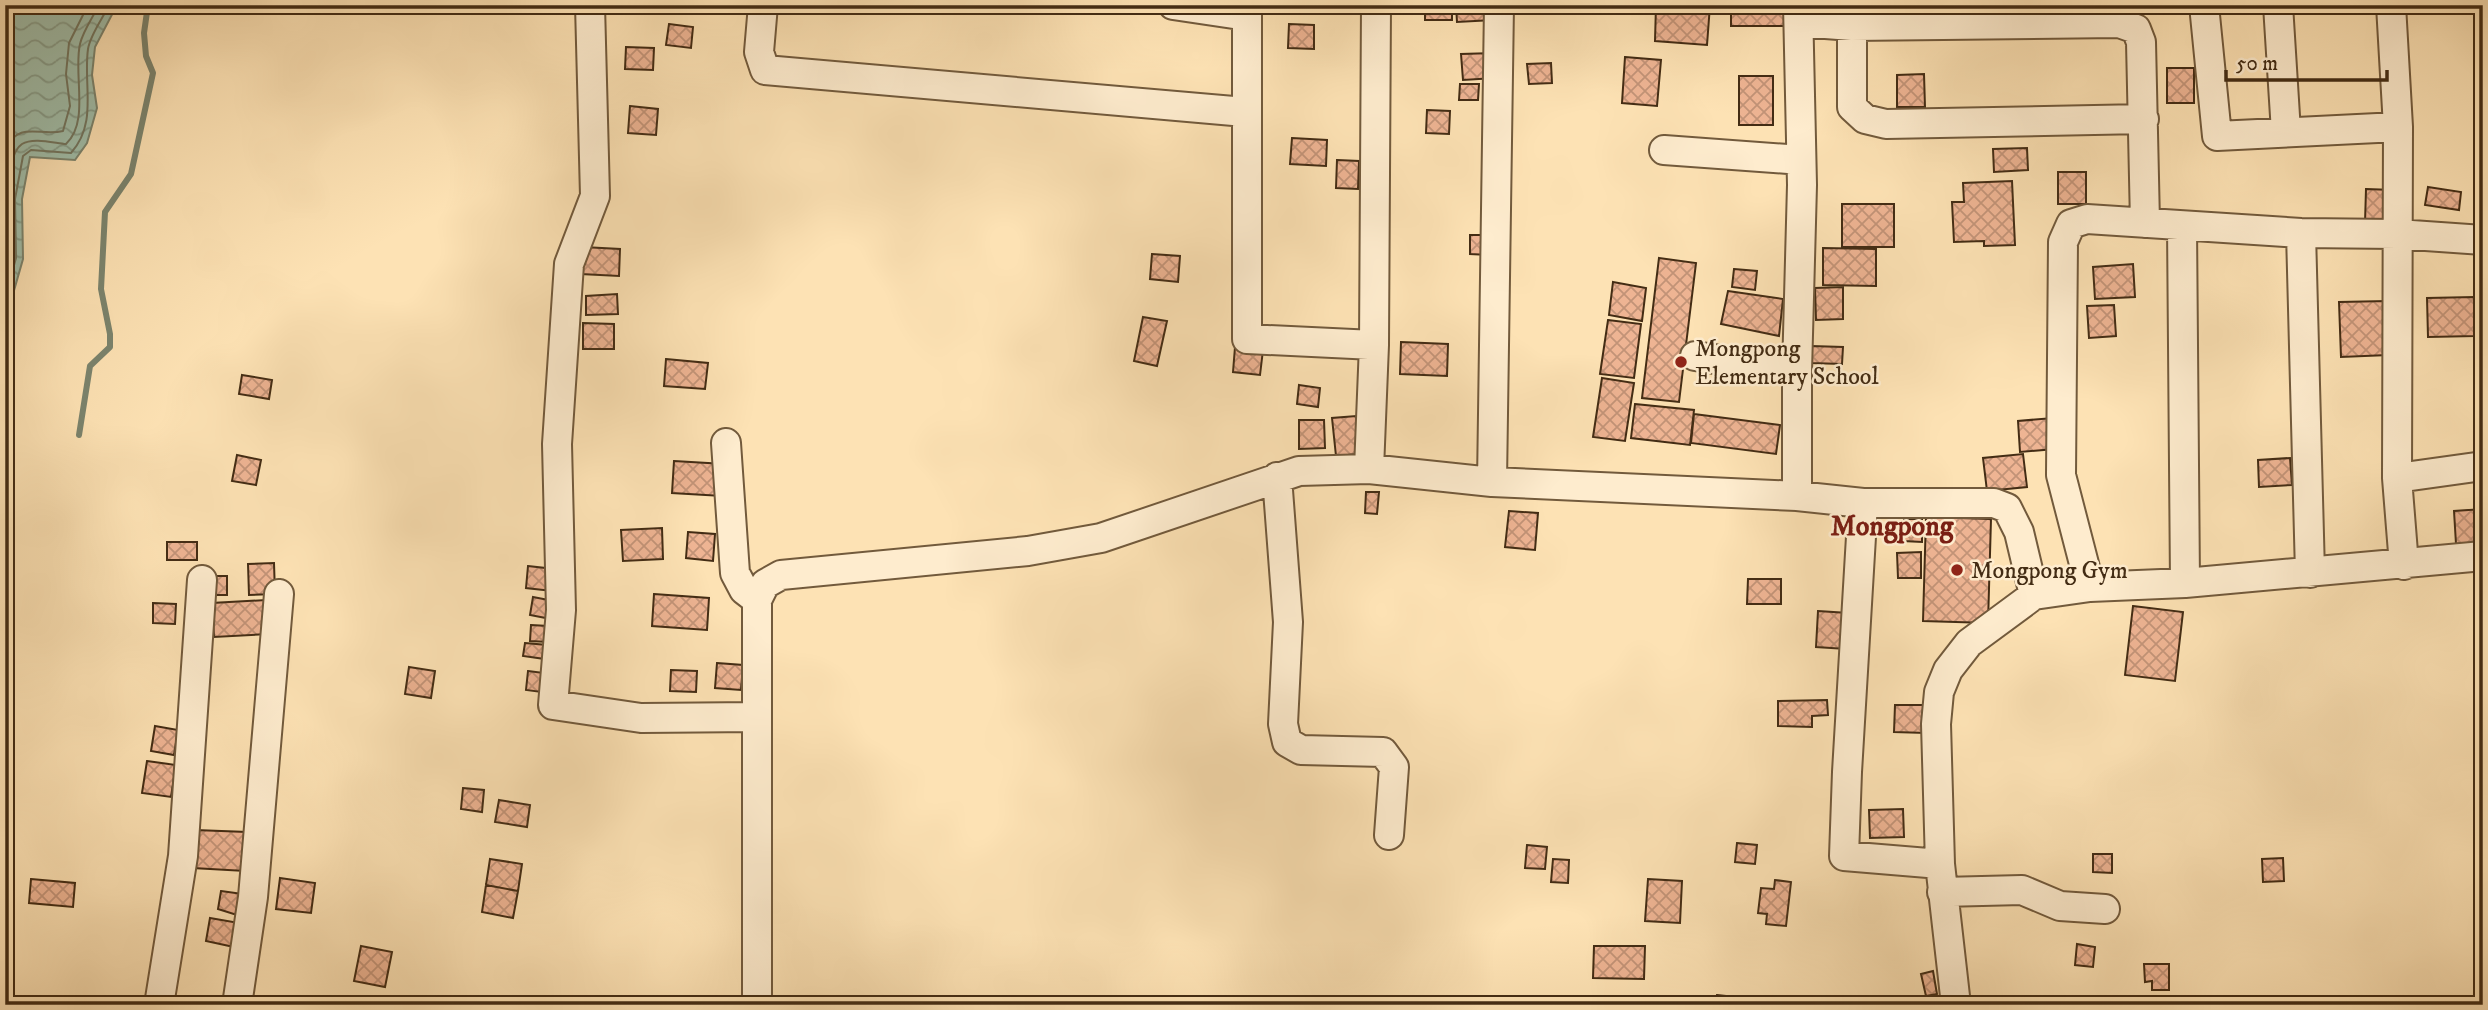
<svg xmlns="http://www.w3.org/2000/svg" width="2488" height="1010" viewBox="0 0 2488 1010" font-family="'IM FELL DW Pica',serif">
	<defs>
		<pattern id="water-waves" width="16" height="10" patternUnits="userSpaceOnUse" patternTransform="scale(1.75)"><rect width="16" height="10" fill="#a0beaa"/><path d="M0 5q4-4 8 0t8 0" fill="none" stroke="#849b89"/></pattern>
		<pattern id="building-cross-hatch" width="8" height="8" patternUnits="userSpaceOnUse" patternTransform="scale(1.75)"><rect width="8" height="8" fill="#eeb493"/><path d="M0 0l8 8M0 8l8-8" fill="none" stroke="#c29377"/></pattern>
	</defs>
	<rect width="100%" height="100%" fill="#fde2b4"/>
	<filter id="stains"><feTurbulence type="fractalNoise" baseFrequency=".00286" numOctaves="4"/><feColorMatrix values="0 0 0 0 .2 0 0 0 0 .09 0 0 0 0 .02 0 0 0 .5 -.17"/></filter>
	<radialGradient id="worn" r=".72"><stop offset=".6" stop-color="#630" stop-opacity="0"/><stop offset="1" stop-color="#630" stop-opacity=".3"/></radialGradient>
	<path fill="url(#water-waves)" stroke="#7b846e" stroke-width="2" d="M5,5H117L95,47L92,75L97,108L87,143L75,160L30,157L22,199L23,259L5,322Z"/>
	<g fill="none" stroke-linecap="round" stroke-linejoin="round">
		<path stroke="#72755f" stroke-width="2" d="M5,149C20,120 40,137 63,131L70,106L66,74L69,43L88,5
			M5,265L8,257C7,235 2,157 22,144C33,137 54,143 66,144C90,122 73,74 80,44C83,31 93,17 99,5
			M5,298L16,258L15,199L23,156L31,150L71,153C98,123 83,85 88,49C90,35 103,18 109,5"/>
		<path stroke="#7b846e" stroke-width="6" d="M79,435L90,366L110,347V334L101,289L105,212L131,174L153,73L146,56L144,33L148,5"/>
	</g>
	<path fill="url(#building-cross-hatch)" stroke="#432c14" stroke-width="2" d="M1425,5H1452V20H1425Z
		M1456,5H1492L1493,20L1457,22Z
		M1656,5H1710L1707,45L1655,41Z
		M1731,5H1790V26H1731Z
		M669,24L693,27L691,48L666,45Z
		M1289,24L1314,25V49L1288,48Z
		M626,47L654,48L653,70L625,69Z
		M1494,53L1495,78L1463,80L1461,54Z
		M1625,57L1661,60L1657,106L1622,103Z
		M1551,63L1552,83L1529,84L1527,64Z
		M2167,68H2194V103H2167Z
		M1924,74L1925,107H1897V75Z
		M1739,76H1773V125H1739Z
		M1460,84H1479L1478,100H1459Z
		M630,106L658,109L656,135L628,133Z
		M1427,110L1450,111L1449,134L1426,133Z
		M1292,138L1327,140L1326,166L1290,164Z
		M2027,148L2028,170L1994,172L1993,149Z
		M1337,160L1359,161L1358,189L1336,188Z
		M2058,172H2086V204H2058Z
		M2012,181L2015,245L1984,246V241L1954,242L1952,202H1964L1963,183Z
		M2428,187L2461,192L2459,210L2425,205Z
		M2366,189L2393,190L2392,224L2365,223Z
		M1842,204H1894V247H1842Z
		M1470,235H1489V255L1470,254Z
		M583,247L620,249L619,276L581,274Z
		M1823,248L1876,249V286L1823,285Z
		M1152,254L1180,256L1178,282L1150,279Z
		M1659,258L1696,263L1679,402L1642,398Z
		M2133,264L2135,297L2095,299L2093,267Z
		M1734,269L1757,271L1755,290L1732,287Z
		M1613,282L1646,288L1642,321L1609,315Z
		M1843,287V319L1816,320L1815,288Z
		M1728,291L1783,299L1779,336L1721,324Z
		M617,294L618,314L586,315V296Z
		M2474,297L2475,336L2428,337L2427,298Z
		M2387,301L2388,355L2341,357L2339,302Z
		M2114,305L2116,336L2089,338L2087,306Z
		M1143,317L1167,321L1157,366L1134,361Z
		M1608,320L1641,324L1634,378L1600,374Z
		M583,323L614,324V349H583Z
		M1401,342L1448,344L1447,376L1400,374Z
		M1811,346L1843,347L1842,364L1810,363Z
		M1235,347L1263,350L1260,375L1233,372Z
		M666,359L708,363L705,389L664,386Z
		M242,375L272,380L269,399L239,394Z
		M1602,378L1634,383L1625,441L1593,437Z
		M1299,385L1320,388L1318,407L1297,404Z
		M1635,404L1694,410L1690,445L1631,438Z
		M1694,414L1780,425L1776,454L1691,443Z
		M1356,416L1359,454L1336,456L1332,418Z
		M2053,418L2055,449L2020,452L2018,421Z
		M1299,420H1324L1325,448L1299,449Z
		M2023,454L2027,487L1987,491L1983,458Z
		M237,455L261,460L256,485L232,481Z
		M2290,458L2292,485L2259,487L2258,460Z
		M674,461L724,464L722,496L672,493Z
		M1366,492H1379L1377,514L1365,513Z
		M2483,509V542L2456,544L2454,511Z
		M1509,511L1538,513L1535,550L1505,547Z
		M1926,517L1991,519L1988,623L1923,621Z
		M1904,519H1922V542L1903,541Z
		M662,528L663,559L623,561L621,530Z
		M688,532L715,534L713,561L686,558Z
		M167,542H197V560H167Z
		M1921,552V578H1898L1897,553Z
		M274,563L275,594L249,595L248,564Z
		M528,566L554,569L552,591L526,588Z
		M208,576H227V595H209Z
		M1748,579H1781V604H1747Z
		M654,594L709,598L707,630L652,626Z
		M533,597L554,601L551,619L530,615Z
		M266,600L268,634L214,637L212,603Z
		M153,603L176,604L175,624L153,623Z
		M2133,606L2183,612L2175,681L2125,675Z
		M1818,611L1848,613L1846,649L1816,647Z
		M531,625L548,626V642L530,641Z
		M525,643L547,645L545,659L523,656Z
		M717,663L743,665L741,690L715,688Z
		M409,667L435,671L431,698L405,694Z
		M671,670L697,671L696,692L670,691Z
		M528,671L552,674L549,693L526,690Z
		M1827,700L1828,715L1812,716V727L1778,726V701Z
		M1895,705H1926V733L1894,732Z
		M155,726L178,730L174,755L151,751Z
		M147,761L176,765L171,797L142,793Z
		M463,788L484,790L482,812L461,809Z
		M499,800L530,805L527,827L495,822Z
		M1903,809L1904,837L1870,838L1869,810Z
		M195,830L247,832L245,871L193,868Z
		M1737,843L1757,845L1755,864L1735,862Z
		M1527,845L1547,847L1545,869L1525,868Z
		M2093,854H2112V873L2093,872Z
		M2283,858L2284,881L2263,882L2262,859Z
		M490,859L522,864L518,891L486,885Z
		M1553,859L1569,860L1568,883L1551,882Z
		M280,878L315,883L311,913L276,909Z
		M31,879L75,883L73,907L29,903Z
		M1648,879L1682,881L1680,923L1645,921Z
		M1775,880L1791,882L1786,926L1766,924L1767,914L1758,913L1761,888L1774,889Z
		M486,885L518,891L513,918L482,912Z
		M221,891L243,894L240,916L218,909Z
		M210,918L239,923L234,947L206,941Z
		M2077,944L2095,947L2093,967L2075,965Z
		M361,946L392,952L385,987L354,981Z
		M1594,946H1645L1644,979L1593,978Z
		M2144,964H2169V990H2152V981L2145,982Z
		M1933,971L1937,994L1926,996L1921,974Z
		M1717,995L1762,1000V1005H1716Z"/>
	<g fill="none" stroke-linecap="round" stroke-linejoin="round">
		<g stroke="#725a3c" stroke-width="32">
			<path id="minor" d="M590,5L595,196L569,264L557,444L561,610L553,705L641,718L756,717
				M763,5L759,52L765,70L1245,112
				M1173,5L1247,16
				M1247,5V339L1374,345
				M2204,5L2217,136L2398,127
				M2278,5L2286,132
				M2391,5L2398,127L2397,478L2404,565
				M1799,22L1852,26L2119,23L2136,29L2141,42L2145,223
				M1852,26V107L1865,119L1886,124L2144,119
				M1664,150L1801,160
				M2182,226L2185,583
				M2301,233L2310,573
				M1695,356L1797,372
				M726,443L735,573L744,590L757,600
				M1369,469L1374,345L1376,5
				M1277,477L1288,622L1283,724L1287,742L1301,750L1383,752L1394,767L1389,835
				M2397,478L2483,466
				M1492,482L1499,5
				M1797,496V372L1802,185L1798,5
				M1863,503L1847,772L1844,856L1940,864
				M2090,587L2061,475L2063,242L2071,224L2087,219L2301,233L2397,234L2483,240
				M1942,892L2022,890L2060,906L2105,909
				M159,1005L183,856L202,580
				M237,1005L253,897L279,594
				M757,1005V600L765,584L781,575L1028,551L1101,538L1299,471L1369,469L1492,482L1797,496L1863,503H1994L2007,508L2019,532L2034,595
				M1956,1005L1940,864L1936,724L1939,692L1948,670L1969,643L2034,595L2090,587L2185,583L2483,556"/>
		</g>
		<use href="#minor" stroke="#feecce" stroke-width="28"/>
	</g>
	<g fill="#8f2418" stroke="#feecce" stroke-width="2.5">
		<circle cx="1681" cy="362" r="7"/>
		<circle cx="1957" cy="570" r="7"/>
	</g>
	<g text-anchor="middle" stroke-width="5" stroke-linejoin="round" paint-order="stroke">
		<g font-size="24" fill="#432c14" stroke="#feecce" text-anchor="start">
			<text x="1695" y="356">Mongpong<tspan x="1695" dy="28">Elementary School</tspan></text>
			<text x="1971" y="578">Mongpong Gym</text>
		</g>
		<g font-size="28" font-weight="bold" fill="#7a1f14" stroke="#feecce">
			<text x="1892" y="535">Mongpong</text>
		</g>
	</g>
	<rect width="2488" height="1010" fill="none" stroke="#fde2b4" stroke-width="28"/>
	<rect x="7" y="7" width="2474" height="996" fill="none" stroke="#432c14" stroke-width="3.5"/>
	<rect x="14" y="14" width="2460" height="982" fill="none" stroke="#432c14" stroke-width="2"/>
	<path d="M2226 70v10h161v-10" fill="none" stroke="#432c14" stroke-width="3.5"/>
	<text x="2236" y="70" font-size="21" fill="#432c14" stroke="#feecce" stroke-width="5" paint-order="stroke">50 m</text>
	<rect width="100%" height="100%" filter="url(#stains)"/>
	<rect width="100%" height="100%" fill="url(#worn)"/>
</svg>
